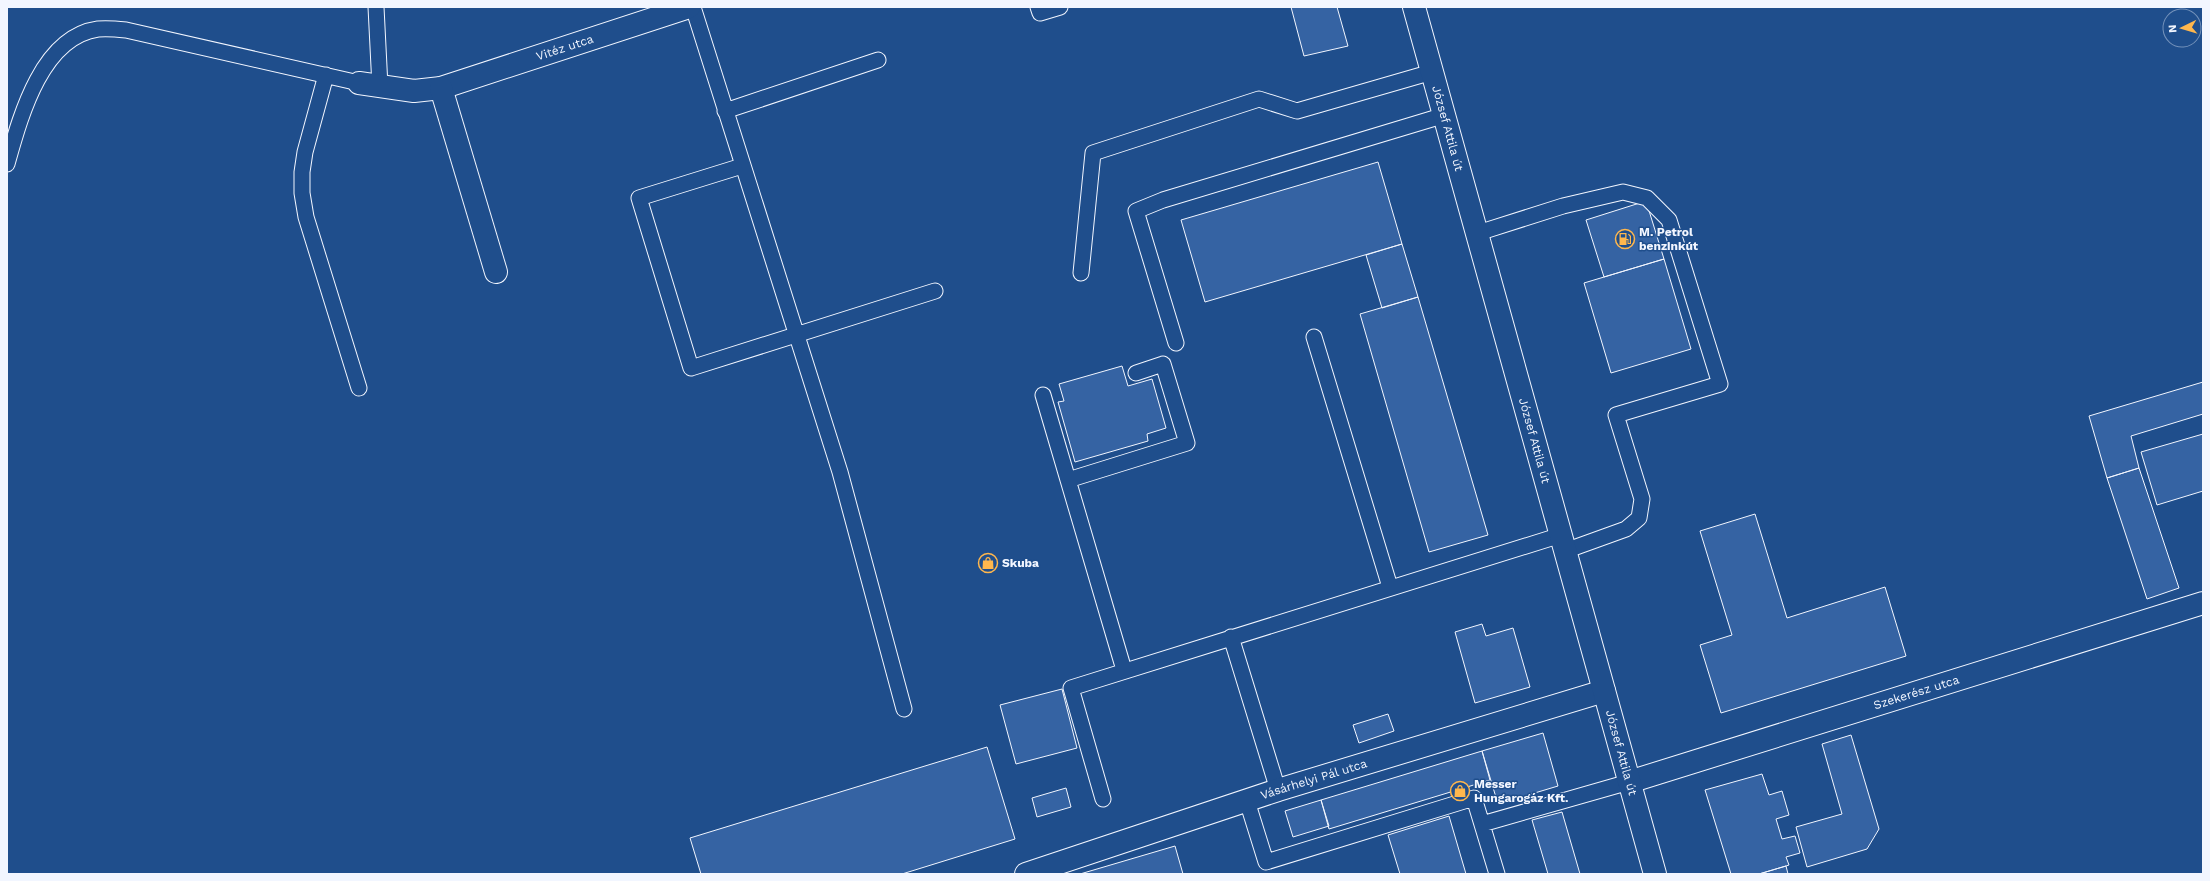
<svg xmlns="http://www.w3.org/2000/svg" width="2210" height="881" viewBox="0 0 2210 881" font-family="'Work Sans',sans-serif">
	<rect width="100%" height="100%" fill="#1f4e8c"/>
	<path fill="#3563a3" stroke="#f2f6ff" d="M1291,7H1337L1348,46L1304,56Z
		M1378,162L1402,244L1205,302L1181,220Z
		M1646,201L1664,259L1604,277L1586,220Z
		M1402,244L1418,297L1382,308L1366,255Z
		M1664,259L1691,349L1611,373L1584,283Z
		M1418,297L1488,535L1429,552L1360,314Z
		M1122,366L1128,386L1152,379L1166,428L1147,434L1148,441L1075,462L1058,402L1064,401L1059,384Z
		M2203,382V414L2131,436L2139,468L2107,478L2089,416Z
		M2203,434V491L2157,505L2141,452Z
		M2139,468L2179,588L2147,599L2107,478Z
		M1755,514L1787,618L1885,587L1906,656L1721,713L1700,645L1732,635L1700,531Z
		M1482,624L1486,636L1513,628L1530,687L1475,703L1455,632Z
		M1062,689L1077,748L1016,764L1000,705Z
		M1388,714L1394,731L1359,743L1353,725Z
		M1543,733L1558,786L1498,804L1482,751Z
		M1851,735L1879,829L1867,849L1807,867L1796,827L1842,814L1822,744Z
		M987,747L1015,839L902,874H701L690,838Z
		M1482,751L1490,780L1329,829L1321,800Z
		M1762,774L1769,795L1782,791L1789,815L1776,819L1782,839L1795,836L1800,853L1786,857L1789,865L1786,866L1759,874H1731L1705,790Z
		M1066,788L1071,807L1037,817L1032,798Z
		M1321,800L1329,826L1293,837L1285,811Z
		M1562,812L1580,874H1548L1532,820Z
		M1449,816L1466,874H1400L1388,835Z
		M1175,846L1183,874H1080Z
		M1786,866L1788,874H1759Z"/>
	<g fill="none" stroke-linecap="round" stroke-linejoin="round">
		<g stroke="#f2f6ff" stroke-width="17">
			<path id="service" d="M376,7L380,87
				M693,7L840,472L904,709
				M1038,7L1040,13L1060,7
				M326,75L305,152L302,172V193L306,217L359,388
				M725,111L878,60
				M7,164C20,118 41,37 98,29C107,28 117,29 126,30L359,83
				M742,166L639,198L691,368L935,291
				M1478,233L1563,206L1623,192L1647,198L1669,220L1720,384L1616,415L1642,499L1639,518L1626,529L1565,551
				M1081,273L1093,153L1259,99L1297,111L1432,72
				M1314,337L1390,587
				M1176,343L1136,211L1163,200L1445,115
				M1043,395L1124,670
				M1068,480L1187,443L1163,364L1136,373
				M1231,637L1278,790
				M1103,799L1071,688L1561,535
				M1247,801L1266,862L1474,798L1497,874
				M1482,824L1629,782"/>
		</g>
		<g stroke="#f2f6ff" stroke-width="24">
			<g id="minor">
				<path id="s1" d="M359,83L414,91L441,88L689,7"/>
				<path d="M441,88L496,272"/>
				<path id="s2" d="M1629,782L2203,603"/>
				<path id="s3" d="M1026,874L1278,790L1604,691"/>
			</g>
		</g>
		<g stroke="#f2f6ff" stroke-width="24">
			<g id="primary">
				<path id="s4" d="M1414,7L1655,874"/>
			</g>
		</g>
		<use href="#service" stroke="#1f4e8c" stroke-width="15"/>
		<use href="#minor" stroke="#1f4e8c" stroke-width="22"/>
		<use href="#primary" stroke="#1f4e8c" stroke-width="22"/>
	</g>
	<defs>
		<g id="fuel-ring" transform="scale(1)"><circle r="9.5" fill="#1f4e8c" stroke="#ffb74d" stroke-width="1.5"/><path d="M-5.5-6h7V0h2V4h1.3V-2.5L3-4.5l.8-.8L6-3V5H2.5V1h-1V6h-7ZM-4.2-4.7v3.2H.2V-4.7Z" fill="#ffb74d"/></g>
		<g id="shop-ring" transform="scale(1)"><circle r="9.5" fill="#1f4e8c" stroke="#ffb74d" stroke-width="1.5"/><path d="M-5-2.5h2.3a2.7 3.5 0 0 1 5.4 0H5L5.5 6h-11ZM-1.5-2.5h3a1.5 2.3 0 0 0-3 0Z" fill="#ffb74d"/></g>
	</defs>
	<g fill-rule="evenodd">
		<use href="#fuel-ring" x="1625" y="239"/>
		<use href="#shop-ring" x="988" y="563"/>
		<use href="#shop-ring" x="1460" y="791"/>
	</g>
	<g text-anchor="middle" stroke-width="3" stroke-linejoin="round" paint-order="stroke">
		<g font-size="12" fill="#f2f6ff" stroke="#1f4e8c">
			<text dy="4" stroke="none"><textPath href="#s1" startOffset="213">Vitéz utca</textPath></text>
			<text dy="4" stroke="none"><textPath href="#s4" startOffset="126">József Attila út</textPath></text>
			<text dy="4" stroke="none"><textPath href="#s4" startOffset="450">József Attila út</textPath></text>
			<text dy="4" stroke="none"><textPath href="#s2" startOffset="301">Szekerész utca</textPath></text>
			<text dy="4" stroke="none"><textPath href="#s4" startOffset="774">József Attila út</textPath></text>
			<text dy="4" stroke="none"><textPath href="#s3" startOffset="303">Vásárhelyi Pál utca</textPath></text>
		</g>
		<g font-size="12" font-weight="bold" fill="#f2f6ff" stroke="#1f4e8c" text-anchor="start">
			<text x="1639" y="236">M. Petrol<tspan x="1639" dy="14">benzinkút</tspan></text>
			<text x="1002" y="567">Skuba</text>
			<text x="1474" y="788">Messer<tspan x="1474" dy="14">Hungarogáz Kft.</tspan></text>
		</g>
	</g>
	<rect width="2210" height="881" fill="none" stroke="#f2f6ff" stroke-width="16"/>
	<g transform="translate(2182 28) rotate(265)"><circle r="19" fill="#1f4e8c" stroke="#7391ba"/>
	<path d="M0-3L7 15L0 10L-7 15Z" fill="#ffb74d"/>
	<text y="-6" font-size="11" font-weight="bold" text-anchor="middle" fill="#f2f6ff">N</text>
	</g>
</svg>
